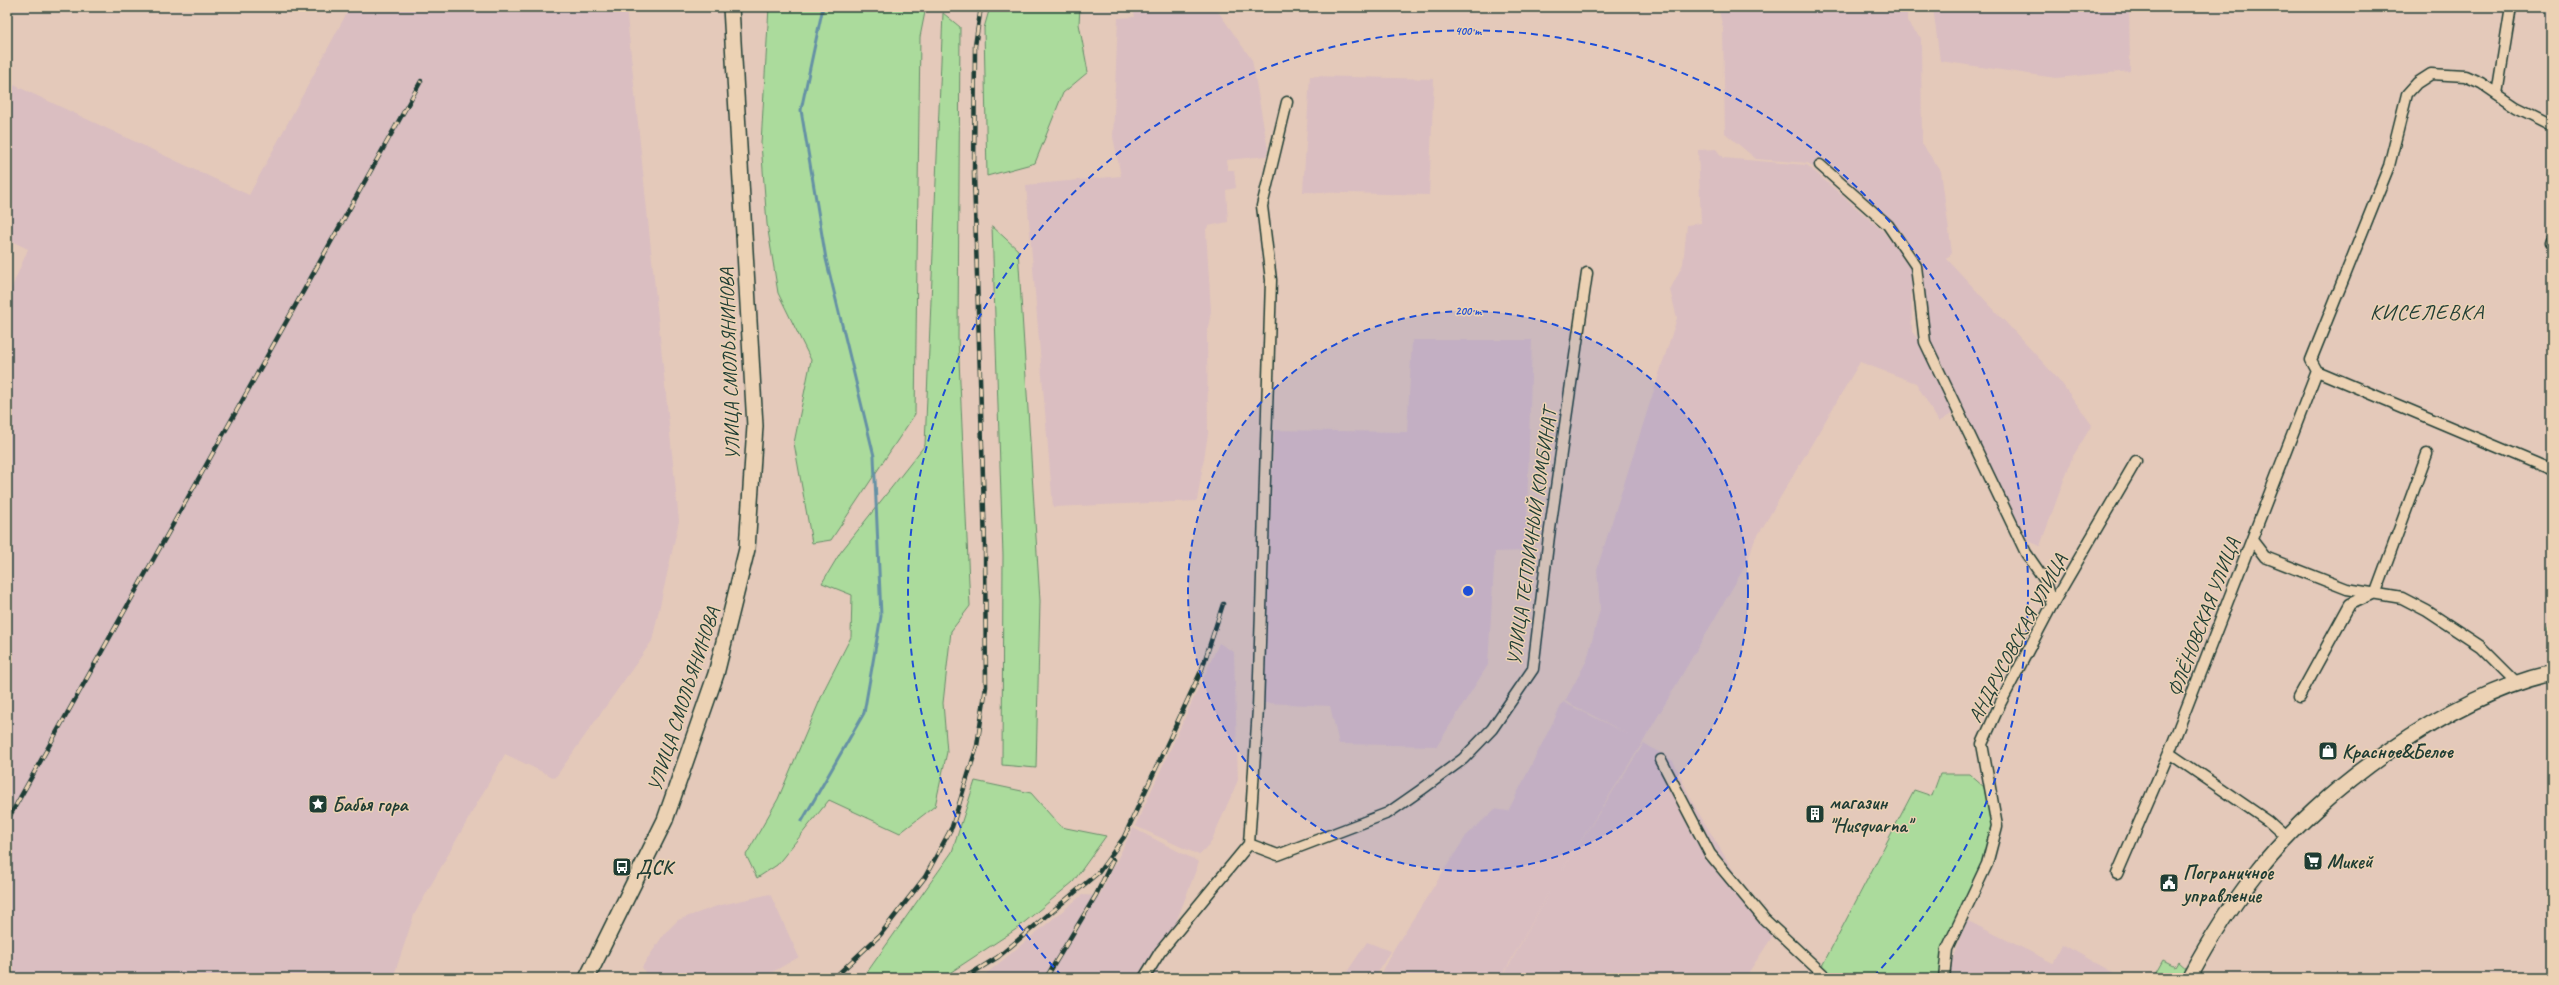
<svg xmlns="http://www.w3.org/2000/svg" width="2559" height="985" viewBox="0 0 2559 985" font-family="Caveat,sans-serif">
	<rect width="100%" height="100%" fill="#e4c9ba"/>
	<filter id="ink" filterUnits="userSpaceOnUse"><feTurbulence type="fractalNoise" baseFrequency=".025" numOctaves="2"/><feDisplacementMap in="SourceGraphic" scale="8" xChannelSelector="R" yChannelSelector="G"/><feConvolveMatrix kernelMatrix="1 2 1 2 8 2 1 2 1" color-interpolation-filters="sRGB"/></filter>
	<g filter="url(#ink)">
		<path fill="#dabec1" d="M350,7H626L679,521L652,641L555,778L505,754L414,915L393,978H7V299L28,249L7,239V101L14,85L249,195Z
			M1133,7H1215L1252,60L1268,150L1266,156L1227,160L1228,170H1234L1236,188L1226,190L1228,222L1208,226L1206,230L1211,311L1207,334L1208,434L1197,501L1053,507L1026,185L1121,176L1113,137L1118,18L1135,17Z
			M1718,7H1907V22L1921,38L1922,144L1941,171L1952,253L1947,259L2060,381L2092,425L2072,458L2040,546L2010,533L1919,336L1912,267L1884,229L1808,163L1756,159L1725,133L1723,28Z
			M1933,7H2129L2130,71L2056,78L1940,61Z
			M1310,76L1434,79L1429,195L1303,192Z
			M1716,149L1723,158L1807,165L1883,231L1911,269L1912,332L1923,345L1953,413L1939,422L1916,383L1860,362L1754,542L1747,563L1643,742L1563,869L1644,743L1673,761L1695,807L1745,890L1778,928L1745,978H1502L1551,889L1501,978H1378L1395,947L1466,836L1495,809L1508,811L1563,702L1628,734L1565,701L1587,660L1600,609L1597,570L1599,562L1677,318L1670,290L1683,264L1687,225L1701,223L1698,150Z
			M1412,340H1532L1526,551L1495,552L1488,665L1437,746L1339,744L1330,706L1264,703L1274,430L1407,432Z
			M1219,643L1234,652L1238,780L1211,842L1199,855L1135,826Z
			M1133,828L1199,862L1155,978H981L1082,895L1099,896Z
			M770,894L799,957L762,978H648L642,967L664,934L678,920L717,906Z
			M1966,920L2053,963L2062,944L2123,978H1950L1949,969Z
			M1367,942L1390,951L1375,978H1343Z"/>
		<path fill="#abdb9c" stroke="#658c68" d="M769,7H926L920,37L915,414L831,540L812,543L794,443L811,360L778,293L767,224L761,143Z
			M990,7H1080L1079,24L1088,72L1063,93L1035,163L987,176L984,28Z
			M943,13L960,27L958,337L970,606L951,631L943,703L947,752L935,806L900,833L829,800L777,865L757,878L746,855L778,799L826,686L851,637L852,595L822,583L840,553L925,445Z
			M992,226L1018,250L1040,601L1036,768L1002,765L1003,555Z
			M2552,621V657L2548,627Z
			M1940,774H1969L1984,787L1992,825L1982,862L1943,946L1939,978H1834L1822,966L1914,790L1932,796Z
			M975,781L1031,793L1061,827L1106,836L1073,882L1015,930L942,978H863L952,852Z
			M2163,960L2175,966L2178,961L2187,969L2182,978H2153Z"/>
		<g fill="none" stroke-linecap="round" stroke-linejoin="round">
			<path stroke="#6591a5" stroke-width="3" d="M802,821L864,713L881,616L874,456L826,259L801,110L823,7"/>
			<g stroke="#1f3d34" stroke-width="13">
				<path id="street" d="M2497,94L2511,7
					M2552,125L2516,107L2481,83L2465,76L2431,74L2417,83L2407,94L2389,166L2311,360L2317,371L2552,470
					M1820,165L1888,225L1916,266L1925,342L2026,553L2044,579L2052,605
					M2551,242L2552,239
					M2252,540L2265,557L2347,589L2402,598L2427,611L2480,646L2518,684
					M2299,697L2350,604L2376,592L2427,454
					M2169,753L2268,821L2287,838
					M1661,760L1710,854L1764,919L1827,978
					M1249,844L1278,855L1388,813L1421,790L1463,759L1492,729L1533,669L1549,536L1587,273
					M2117,874L2169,753L2317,371
					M1144,978L1160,952L1249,844L1258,709L1271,280L1262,206L1287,102
					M1944,978L1947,949L1987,864L1997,826L1982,744L2000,704L2052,605L2136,461"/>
			</g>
			<g stroke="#1f3d34" stroke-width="18">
				<path id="secondary" d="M587,978L665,820L716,674L747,549L755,426L731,7
					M2189,978C2209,941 2232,904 2258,871C2320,790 2451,695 2552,673"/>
			</g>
			<use href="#street" stroke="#ecd2b4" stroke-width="10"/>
			<use href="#secondary" stroke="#ecd2b4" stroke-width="15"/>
			<g stroke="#1f3d34" stroke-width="4.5">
				<path id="rail" d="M7,821L421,81
					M834,978L880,935L925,877L952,827L977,746L986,687L985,546L974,174L975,46L981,7
					M964,978L998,957L1099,872L1124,837L1202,669L1223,604
					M1046,978L1096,895L1113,860"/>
			</g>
			<use href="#rail" stroke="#ecd2b4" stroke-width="3" stroke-dasharray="9" stroke-linecap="butt"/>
		</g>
	</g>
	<circle cx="1468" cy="591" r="280" fill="#1d4ed8" fill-opacity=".12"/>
	<g fill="none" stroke="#1d4ed8" stroke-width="2" stroke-dasharray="7 5">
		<circle cx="1468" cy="591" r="280"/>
		<path d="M1062 976A560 560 0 1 1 1874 976"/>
	</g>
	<defs>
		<g id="shop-square" transform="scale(1)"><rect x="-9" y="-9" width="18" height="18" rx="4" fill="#1f3d34" stroke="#ecd2b4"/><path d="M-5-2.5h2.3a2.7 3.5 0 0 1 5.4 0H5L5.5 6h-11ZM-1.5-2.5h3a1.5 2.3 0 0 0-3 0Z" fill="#fff"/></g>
		<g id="sight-square" transform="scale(1)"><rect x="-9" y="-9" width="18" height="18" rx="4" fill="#1f3d34" stroke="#ecd2b4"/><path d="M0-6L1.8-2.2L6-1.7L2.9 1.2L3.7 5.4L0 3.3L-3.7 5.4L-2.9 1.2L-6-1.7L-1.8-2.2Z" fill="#fff"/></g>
		<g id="building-square" transform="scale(1)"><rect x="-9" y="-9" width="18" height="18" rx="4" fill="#1f3d34" stroke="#ecd2b4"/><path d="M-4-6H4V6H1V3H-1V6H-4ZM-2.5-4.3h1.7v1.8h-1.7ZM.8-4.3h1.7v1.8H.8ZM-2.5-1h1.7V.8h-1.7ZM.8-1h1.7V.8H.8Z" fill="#fff"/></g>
		<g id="supermarket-square" transform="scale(1)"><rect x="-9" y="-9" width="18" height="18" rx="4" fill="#1f3d34" stroke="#ecd2b4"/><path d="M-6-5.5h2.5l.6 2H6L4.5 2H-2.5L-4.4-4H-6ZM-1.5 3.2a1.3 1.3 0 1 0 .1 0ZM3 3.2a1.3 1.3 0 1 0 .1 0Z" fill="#fff"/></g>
		<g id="bus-square" transform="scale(1)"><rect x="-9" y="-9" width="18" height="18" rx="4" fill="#1f3d34" stroke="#ecd2b4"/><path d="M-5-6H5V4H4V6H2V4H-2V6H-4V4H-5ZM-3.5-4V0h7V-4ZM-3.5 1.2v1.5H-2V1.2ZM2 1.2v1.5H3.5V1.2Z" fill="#fff"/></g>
		<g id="civic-square" transform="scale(1)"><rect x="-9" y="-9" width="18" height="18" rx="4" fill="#1f3d34" stroke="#ecd2b4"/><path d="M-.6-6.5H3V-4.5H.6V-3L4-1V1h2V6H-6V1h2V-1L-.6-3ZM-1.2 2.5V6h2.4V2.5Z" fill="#fff"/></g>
	</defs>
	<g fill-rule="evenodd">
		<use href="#shop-square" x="2328" y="751"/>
		<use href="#sight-square" x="318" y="804"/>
		<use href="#building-square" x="1815" y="814"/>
		<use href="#supermarket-square" x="2313" y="861"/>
		<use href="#bus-square" x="622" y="867"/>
		<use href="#civic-square" x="2169" y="883"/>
	</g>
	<g text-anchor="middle" stroke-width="3" stroke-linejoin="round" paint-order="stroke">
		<g font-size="20" fill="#1f3d34" stroke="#ecd2b4">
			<text transform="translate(729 364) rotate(-92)" y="7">УЛИЦА СМОЛЬЯНИНОВА</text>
			<text transform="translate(1531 537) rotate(-82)" y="7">УЛИЦА ТЕПЛИЧНЫЙ КОМБИНАТ</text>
			<text transform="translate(2203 617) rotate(-69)" y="7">ФЛЁНОВСКАЯ УЛИЦА</text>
			<text transform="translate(2017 638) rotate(-62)" y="7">АНДРУСОВСКАЯ УЛИЦА</text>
			<text transform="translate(683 699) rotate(-72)" y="7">УЛИЦА СМОЛЬЯНИНОВА</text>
		</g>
		<g font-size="20" font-weight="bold" fill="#1f3d34" stroke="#ecd2b4" text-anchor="start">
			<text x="2342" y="758">Красное&amp;Белое</text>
			<text x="1829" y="809">магазин<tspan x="1829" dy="23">"Husqvarna"</tspan></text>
			<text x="332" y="811">Бабья гора</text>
			<text x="2327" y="868">Микей</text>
			<text x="636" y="874">ДСК</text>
			<text x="2183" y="879">Пограничное<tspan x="2183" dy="23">управление</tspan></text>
		</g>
		<g font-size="22" letter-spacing="1" fill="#1f3d34" stroke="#ecd2b4">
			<text x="2427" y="319">КИСЕЛЕВКА</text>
		</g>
	</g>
	<circle cx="1468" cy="591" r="6" fill="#1d4ed8" stroke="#ecd2b4" stroke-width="2"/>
	<g font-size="12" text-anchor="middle" font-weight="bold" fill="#1d4ed8" stroke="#ecd2b4" stroke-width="3" stroke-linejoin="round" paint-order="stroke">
		<text x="1468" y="35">400 m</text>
		<text x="1468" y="315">200 m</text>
	</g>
	<rect width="2559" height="985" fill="none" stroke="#ecd2b4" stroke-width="24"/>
	<rect x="12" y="12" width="2535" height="961" fill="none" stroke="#1f3d34" stroke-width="1.5" filter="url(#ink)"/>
</svg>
